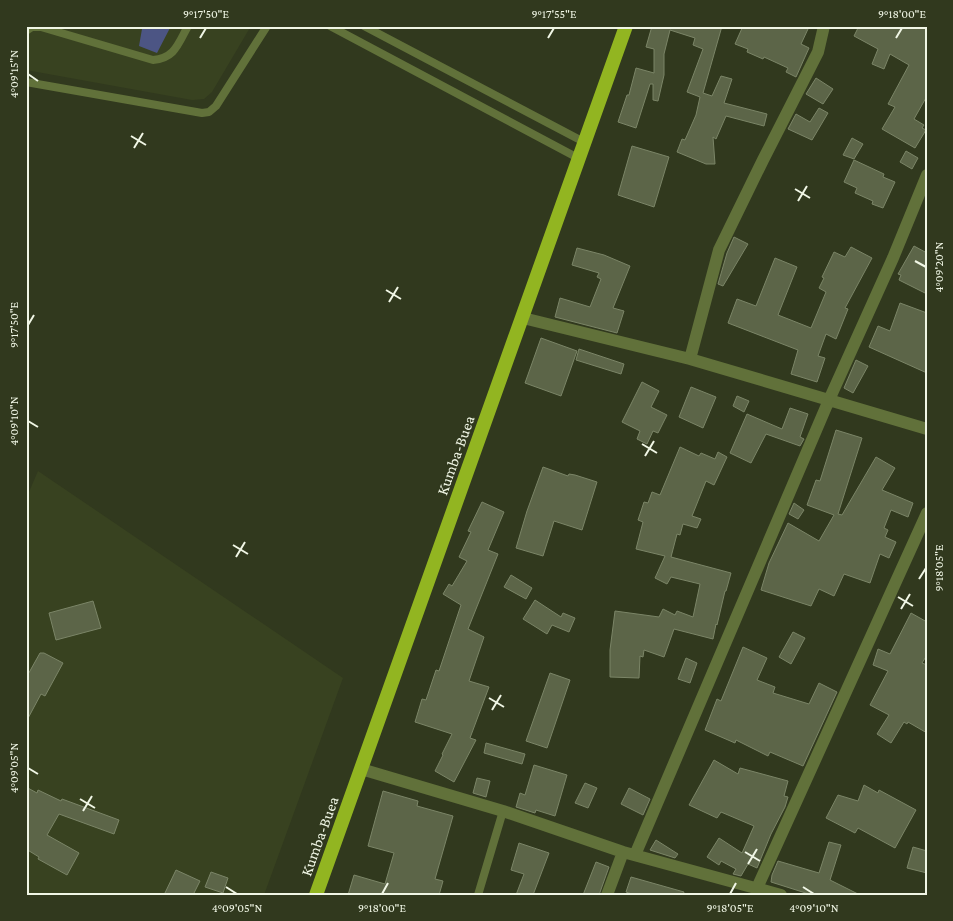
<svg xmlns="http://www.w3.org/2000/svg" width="953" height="921" viewBox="0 0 953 921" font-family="'Crimson Pro',serif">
	<rect width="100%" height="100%" fill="#31391e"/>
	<path fill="#384220" d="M26,26H251L212,92L204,99L192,100L26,70Z
		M38,471L343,678L264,895H26V499Z"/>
	<path fill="#4c5584" d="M127,26H171L157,53L139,46L142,29Z"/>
	<path fill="#5c6548" stroke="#7b8567" d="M652,26H722L703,93L712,96L721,76L732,79L724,103L767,114L764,126L726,116L716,139L713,137L715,164H706L677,152L682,139L685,140L696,115L700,97L687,92L703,49L693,45L695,38L670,30L664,54V75L658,101L653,100V84H650L636,128L618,122L627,95H629L636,68L654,73V49L646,47Z
		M743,26H803L808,29L801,44L809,48L796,77L786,72L788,68L764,57L763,59L747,52L748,49L735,44Z
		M859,26H927V96L914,119L924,125L922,128L926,130L915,148L882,129L895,107L888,104L909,65L890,54L884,69L872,64L878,49L854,36Z
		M816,78L833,89L823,104L806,94Z
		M819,108L828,113L812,140L788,129L796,114L810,122Z
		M852,138L863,144L854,159L843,155Z
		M632,146L669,157L654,207L618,195Z
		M906,151L918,158L912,169L900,162Z
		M854,160L884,174L883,177L895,182L883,208L872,204L873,201L855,193L857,188L844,182Z
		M734,237L748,244L723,286L718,284L727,253Z
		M914,246L927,253V294L899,280L901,275L898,274Z
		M851,247L872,258L845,308L848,309L836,339L826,334L818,356L825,358L817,382L791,374L798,350L728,323L737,299L756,306L775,258L797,267L778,315L811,328L826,292L819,288L824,278L822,277L834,252L845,257Z
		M577,248L604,255L630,266L613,308L624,311L617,333L555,317L560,298L590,307L601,279L597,277L599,273L572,265Z
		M900,303L927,313V373L869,347L878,326L890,331Z
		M541,338L577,351L561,396L525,383Z
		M579,349L624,364L621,374L576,360Z
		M856,360L868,366L853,393L844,388Z
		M642,382L659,391L651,407L667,415L658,433L653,431L647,444L637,439L640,431L622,422Z
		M691,387L716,397L703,428L679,417Z
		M737,396L749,401L744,412L733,406Z
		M790,408L808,414L800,437L804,439L800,446L766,434L751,463L730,453L747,414L782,429Z
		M836,430L862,438L838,514L842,515L876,457L895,468L882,490L913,503L908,517L891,510L884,528L888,530L885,537L896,542L889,558L880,554L870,583L844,574L834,596L819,589L811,606L761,590L769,563L788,523L819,541L834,515L807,505L816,480L820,481Z
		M680,447L699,456L701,453L715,459L718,452L727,457L714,485L706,481L692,516L701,519L697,528L683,524L680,535L677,534L671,557L731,573L726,591H725L717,625L716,624L713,639L674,629L664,657L644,650L643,657L640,656L639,678L610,677V650L615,611L659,617L663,609L675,615L677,611L693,617L700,584L671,577L667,584L655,578L665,556L636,549L643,522L638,520L644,502L648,503L652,492L660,495Z
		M543,467L568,476L569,474L575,475L597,482L582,530L554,521L543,556L516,548L527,511Z
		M482,502L504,512L488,550L498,554L468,629L484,637L469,681L489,687L470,738L476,740L454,782L435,771L443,755L442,754L452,734L415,722L422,699L426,700L436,670L439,671L461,605L443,594L449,584L452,586L467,561L459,557L471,532L468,531Z
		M794,503L804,510L798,519L789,514Z
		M511,575L532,588L526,599L504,587Z
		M535,600L561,617L563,613L575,618L569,632L552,625L547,634L523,619Z
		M93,601L101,628L56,640L49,613Z
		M911,613L927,622V655L922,663L927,665V733L908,722L907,724L904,722L891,743L877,734L889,715L870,705L888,671L873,665L878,649L890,654Z
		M793,632L805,638L791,664L779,657Z
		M743,647L767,658L757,680L775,687L773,693L809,704L819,683L837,692L803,766L770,752L768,756L736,740L735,743L705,730L717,699L721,701Z
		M40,653H44L63,663L45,696L41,694L26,722V678Z
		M686,658L697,663L690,683L678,679Z
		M550,673L570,680L547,748L526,741Z
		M486,743L525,754L522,764L484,753Z
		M714,760L738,774L740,768L788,781L784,796L788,797L785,807L771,834L757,868L748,864L741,876L733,874L736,869L721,861L719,865L707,857L719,838L742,853L754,826L721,812L717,818L689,805Z
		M534,765L567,775L555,816L536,810L535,813L516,807L520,793L525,795Z
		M477,778L490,781L486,797L473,793Z
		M585,783L597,788L588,808L575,803Z
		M864,785L878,793L879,790L916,810L895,848L858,828L855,833L826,818L838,795L858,801Z
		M26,787L37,793L38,790L61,801L62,799L119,820L114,834L59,814L47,835L79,853L67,875L38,859L39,857L26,849Z
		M629,788L650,799L643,815L621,804Z
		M383,791L418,801L417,806L453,816L435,879L443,881L439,895H348L354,875L385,884L394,853L368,846Z
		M656,840L678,854L675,858L650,850Z
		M829,842L841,845L830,880L860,895H812L771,882L772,875L778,861L819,873Z
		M519,843L549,853L533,895H516L524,874L511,870Z
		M913,847L927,851V873L907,868Z
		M596,862L609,867L599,895H583Z
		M176,870L200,881L193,895H164Z
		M211,872L228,878L223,893L205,887Z
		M631,877L684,892L683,895H635L626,892Z"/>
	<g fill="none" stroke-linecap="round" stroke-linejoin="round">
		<path stroke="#61713a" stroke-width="8" d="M330,26L578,158
			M364,26L584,142
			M26,31L32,27H41L153,60C175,58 178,44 188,26
			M26,82L202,113L209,112L216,106L267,26
			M478,895L503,811"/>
		<path stroke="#61713a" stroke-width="12" d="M523,318L690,359L927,429
			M690,359L719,250L763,160L818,52L824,26
			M361,769L503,811L623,852L781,895
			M635,855L829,400L893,258L927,175
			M757,888L927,513
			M607,895L623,852"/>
		<path stroke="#92b521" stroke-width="14" d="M316,895L626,26"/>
	</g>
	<path fill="none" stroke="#f0f6e5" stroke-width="2" d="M200,38L206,28M548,38L554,28M896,38L902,28M28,74L38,81M131,136L146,145M134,148L143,133M795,189L810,198M798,201L807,186M915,261L926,267M386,290L401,299M389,302L398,287M28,325L34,315M28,421L38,427M642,444L657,453M645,456L654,441M233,545L248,554M236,557L245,542M919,579L926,568M898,597L913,606M901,609L910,594M489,698L504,707M492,710L501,695M28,768L38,774M80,799L95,808M83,811L92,796M745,852L760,861M748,864L757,849M226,887L237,894M803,887L814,894M382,894L388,883M730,894L736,883"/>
	<g text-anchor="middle" stroke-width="4" stroke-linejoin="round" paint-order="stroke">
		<g font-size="16" fill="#f0f6e5" stroke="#31391e">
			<text transform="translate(455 455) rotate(-70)" y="6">Kumba-Buea</text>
			<text transform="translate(319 836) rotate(-70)" y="6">Kumba-Buea</text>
		</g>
	</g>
	<rect width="953" height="921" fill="none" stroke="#31391e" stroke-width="55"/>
	<rect x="28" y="28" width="898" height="866" fill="none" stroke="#f0f6e5" stroke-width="2"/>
	<g font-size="12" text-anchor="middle" fill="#f0f6e5">
		<text x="206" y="18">9°17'50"E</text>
		<text x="554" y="18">9°17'55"E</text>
		<text x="902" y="18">9°18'00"E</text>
		<text transform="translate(14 74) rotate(-90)" y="4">4°09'15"N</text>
		<text transform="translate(939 267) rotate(-90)" y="4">4°09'20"N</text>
		<text transform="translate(14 325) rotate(-90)" y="4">9°17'50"E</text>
		<text transform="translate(14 421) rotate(-90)" y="4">4°09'10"N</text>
		<text transform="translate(939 568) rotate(-90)" y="4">9°18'05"E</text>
		<text transform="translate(14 768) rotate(-90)" y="4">4°09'05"N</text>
		<text x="237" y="912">4°09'05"N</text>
		<text x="382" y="912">9°18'00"E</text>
		<text x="730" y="912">9°18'05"E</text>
		<text x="814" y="912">4°09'10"N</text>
	</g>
</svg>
